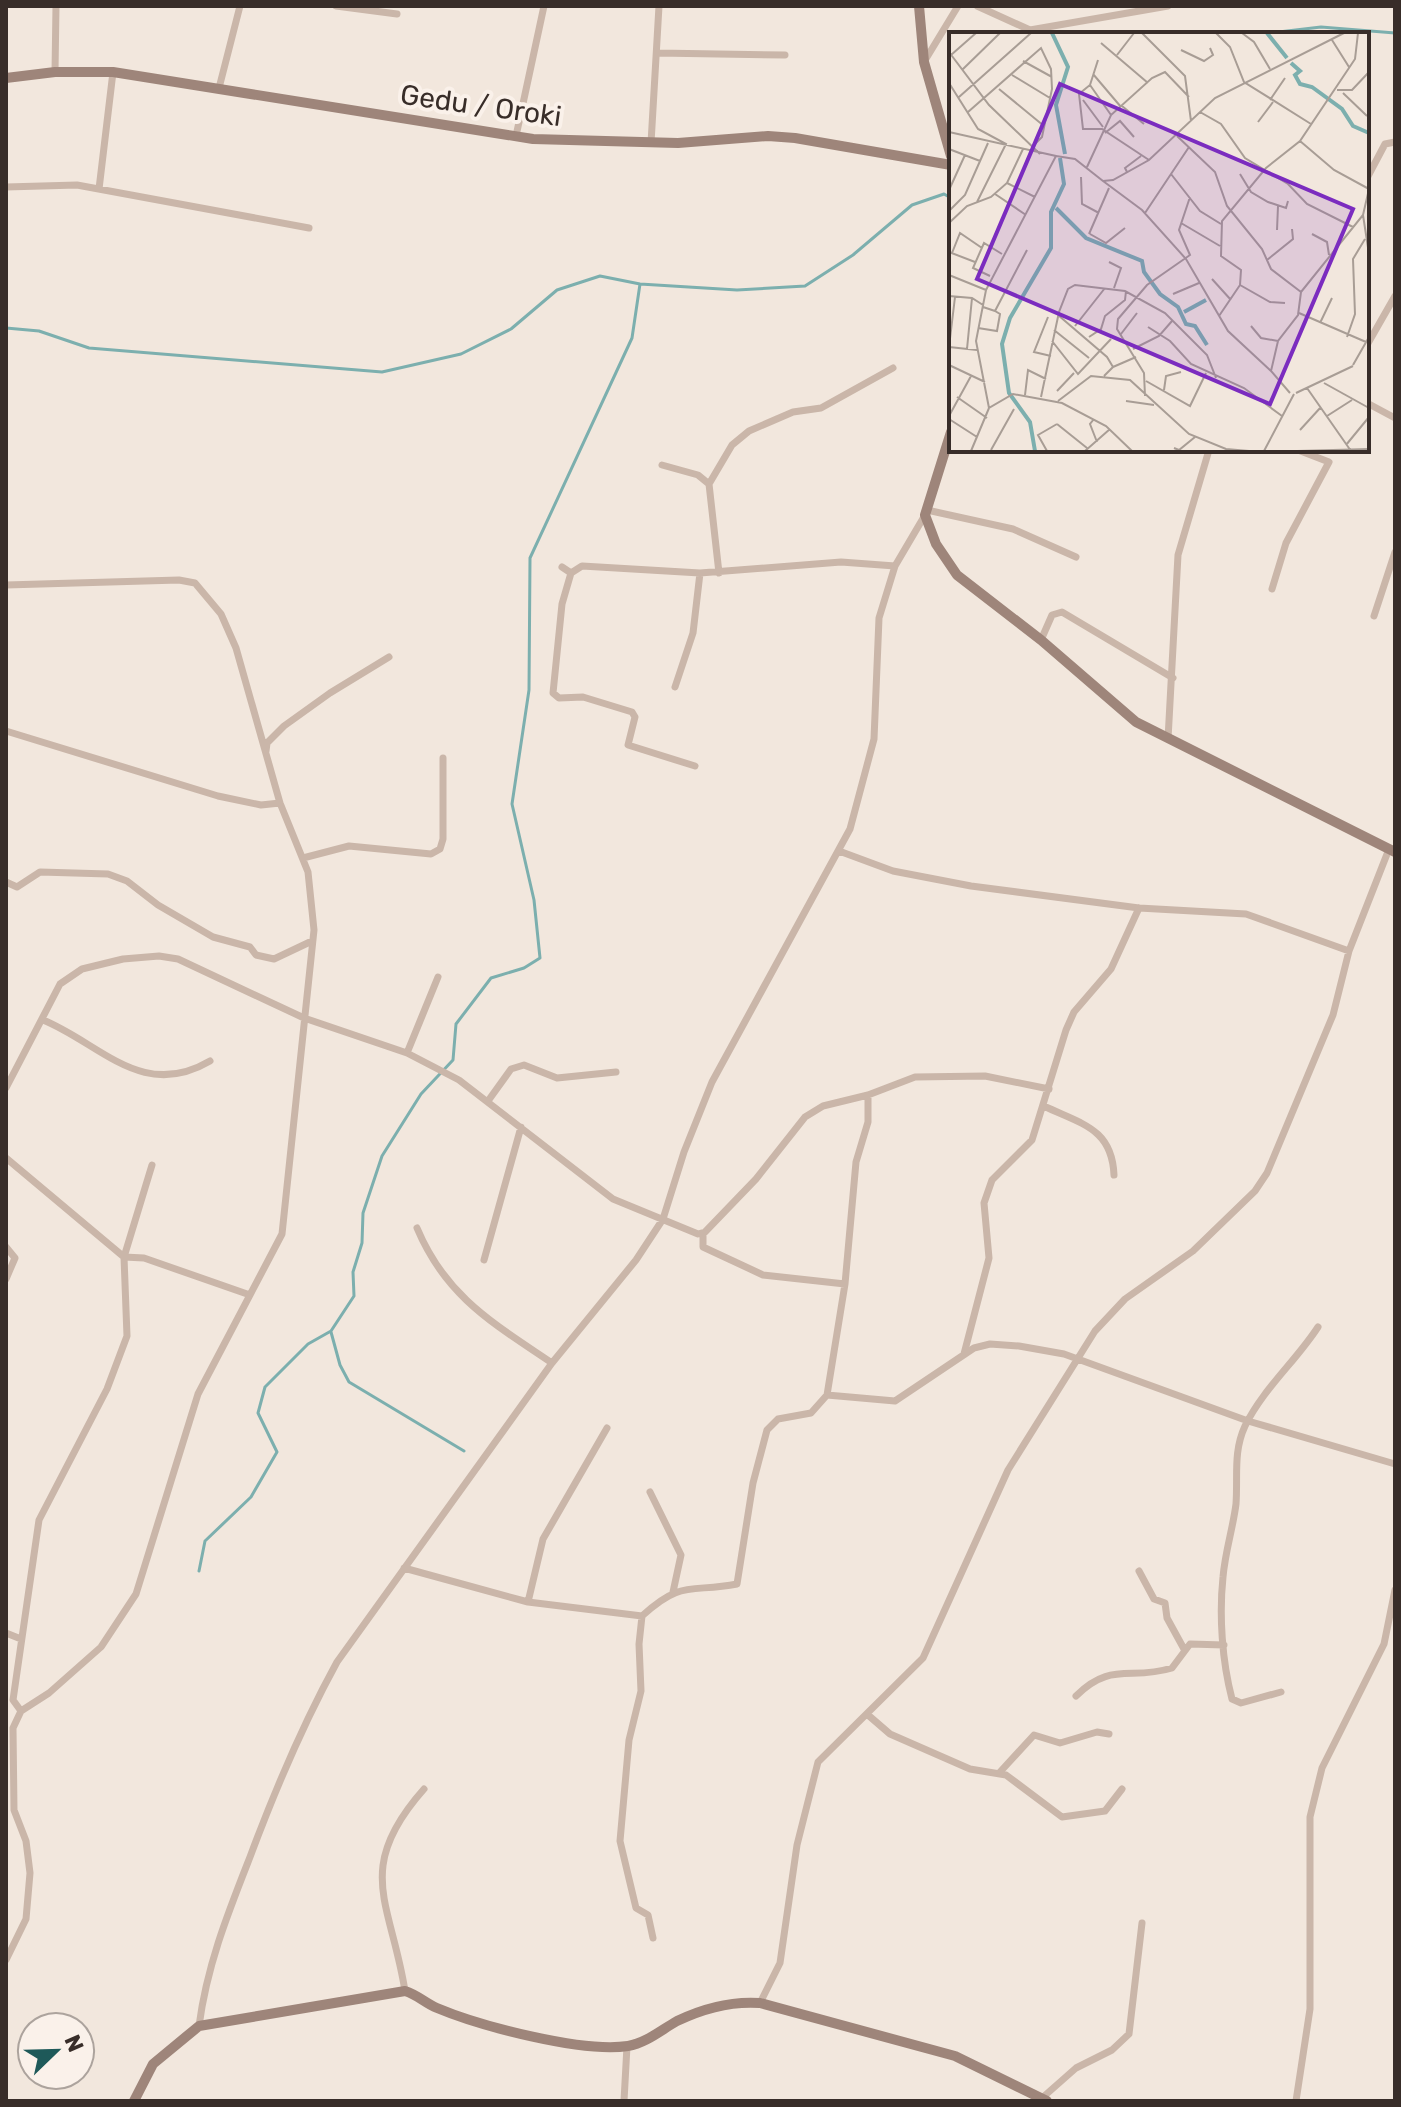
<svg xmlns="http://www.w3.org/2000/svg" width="1401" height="2107" viewBox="0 0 1401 2107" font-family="Rubik,sans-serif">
	<rect width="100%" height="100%" fill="#f2e7dd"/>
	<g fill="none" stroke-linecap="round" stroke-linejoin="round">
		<path stroke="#7cafae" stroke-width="3" d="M1262,34L1321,27L1395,33
			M6,328L39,331L89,348L382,372L461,354L511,329L557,290L600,276L640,284L737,290L805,286L853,255L912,205L944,194L951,198
			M331,1332L340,1365L349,1382L464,1451
			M199,1571L205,1541L251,1497L277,1452L258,1413L265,1387L308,1344L331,1331L354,1296L353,1272L362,1243L363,1213L382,1156L421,1094L453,1060L456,1024L491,978L524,968L540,958L534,900L512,804L529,690L530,558L632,338L640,284"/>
		<path stroke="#cab6a9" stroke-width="7" d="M336,6L397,14
			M977,6L1030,30L1168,6
			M657,53L785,55
			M924,62L958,6
			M55,72L56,6
			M219,88L240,6
			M516,136L544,6
			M651,143L659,6
			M1367,178L1385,144L1395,142
			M6,187L77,185L309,228
			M99,189L113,72
			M1367,345L1395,296
			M1367,403L1395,418
			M662,465L698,475L709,484
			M927,510L1013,529L1076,557
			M562,567L571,573L582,566L700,573L841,562L895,566
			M571,573L562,604L553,693L559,698L583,697L632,712L635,717L628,745L695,766
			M719,573L709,484L732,445L749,431L793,412L821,408L893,368
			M6,585L179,580L195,583L221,614L236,648L280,803L308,872L314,930L282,1234L198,1394L136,1594L101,1647L49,1693L21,1711L13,1728L14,1810L26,1841L30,1873L26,1919L6,1960
			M1272,589L1286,543L1329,462L1298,450
			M1374,616L1395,552
			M1041,640L1052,615L1062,612L1173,678
			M675,687L693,633L700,573
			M6,731L218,796L261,805L280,803
			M1168,739L1178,555L1209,450
			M266,751L267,743L284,726L330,693L389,657
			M839,851L893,871L971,886L1139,908L1246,914L1349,951
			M303,858L349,846L431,854L440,849L443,839V758
			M6,882L17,887L40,872L108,874L127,881L158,905L213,937L250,947L256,955L274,959L312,941
			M43,1020C100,1043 142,1101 210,1061
			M407,1053L438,977
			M6,1088L60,984L82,969L123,959L159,956L178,959L304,1018L407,1053L459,1080L613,1199L698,1234L705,1232L756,1179L805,1117L823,1106L868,1095L915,1077L985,1076L1049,1089
			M488,1101L511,1069L524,1065L557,1078L616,1072
			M1044,1106C1081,1124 1112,1128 1114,1175
			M6,1158L124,1257L144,1258L250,1295
			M417,1228C446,1297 493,1323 552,1363
			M703,1234V1247L763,1275L845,1284
			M6,1247L15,1258L6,1279
			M484,1260L521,1127
			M964,1354L989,1258L984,1203L992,1180L1032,1140L1066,1030L1074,1012L1111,969L1139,908
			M827,1395L895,1401L974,1348L990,1344L1019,1346L1064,1354L1248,1421L1395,1464
			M650,1492L681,1555L673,1592
			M404,1568L528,1602L642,1616
			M1139,1571L1154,1599L1165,1603L1167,1618L1184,1649
			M528,1602L543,1539L607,1428
			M6,1633L21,1639
			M1281,1692L1241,1703L1232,1699C1222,1661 1219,1615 1223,1577C1225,1552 1233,1528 1236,1504C1238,1476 1233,1452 1245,1426C1263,1389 1296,1361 1318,1327
			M1076,1696C1111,1661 1130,1681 1172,1668L1190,1644L1224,1645
			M21,1711L13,1700L39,1520L107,1389L127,1336L124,1257L152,1165
			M868,1715L890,1734L970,1769L1006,1775L1062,1817L1105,1811L1122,1789
			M1000,1772L1034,1735L1060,1743L1097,1732L1109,1734
			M653,1938L648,1915L636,1908L620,1841L629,1740L641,1691L639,1644L642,1616C682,1579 691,1593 737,1584L753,1483L767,1430L778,1419L811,1413L827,1395L845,1284L856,1162L868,1122V1095
			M405,1991C391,1902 353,1869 424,1789
			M760,2003L780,1963L797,1845L818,1762L923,1658L1008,1470L1095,1331L1125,1299L1193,1251L1255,1191L1267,1173L1333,1015L1349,951L1389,849
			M199,2026C207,1965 228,1913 250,1857C275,1790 303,1724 337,1662L552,1363L636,1260L663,1219L684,1152L712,1082L850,829L874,739L879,618L895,566L925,515
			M1042,2098L1076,2068L1112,2050L1129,2034L1142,1923
			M624,2101L627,2046
			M1296,2101L1310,2009V1817L1322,1768L1384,1644L1395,1590"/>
		<path stroke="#9e857a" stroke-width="10" d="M919,6L924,62L951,156
			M6,78L55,72H113L533,139L678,143L768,136L795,138L951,165
			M951,432L925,515L936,544L957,575L1041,640L1136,722L1395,852
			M134,2101L153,2064L199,2026L405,1991C418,1995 425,2003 437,2008C480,2026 582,2053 628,2046C646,2043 661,2030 677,2021C702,2009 732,2001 760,2003L955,2056L1047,2101"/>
	</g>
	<g text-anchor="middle" stroke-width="8" stroke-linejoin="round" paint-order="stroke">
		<g font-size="28" fill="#382d29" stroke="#faf1ea">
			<text transform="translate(481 105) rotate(8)" y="10">Gedu / Oroki</text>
		</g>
	</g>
	<g transform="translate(949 32)">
		<rect width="420" height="420" fill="#f2e7dd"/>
		<path fill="none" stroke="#7cafae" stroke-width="4" d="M103,1L119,35L107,73L116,122M318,1L338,26M342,31L351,39L346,43L351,52L363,55L393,77L404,94L420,101M107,176L137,206L193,229L195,240L211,262L229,275L237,292L246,294L258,313M235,280L257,268M86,419L81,390L60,361L53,312L61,286L102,216V180L115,152L111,126"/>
		<path fill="none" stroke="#a89d95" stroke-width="2" d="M193,1L236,44L242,89M267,1L281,15L295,50L362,92M293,1L305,10L321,37M383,8L400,35M152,11L199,51M232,18L255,29L264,23L261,16M0,20L40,73L91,122M2,23L27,1M168,23L185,1M149,28L141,53L130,62L134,97H153L200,128M74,29L103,45M13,38L51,1M144,42L172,75M63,43L101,66M0,51L29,97L57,112L28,170M141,53L162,83M50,57L95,94M388,58H403L420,40M394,61L418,84M10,65L82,1M134,68L154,95M321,68L336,46M173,74L195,92M19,80L92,16L102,37L103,57L93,105L85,113M251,80L272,92L296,126L339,152L358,172L404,195M309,90L324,70M0,100L107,124L37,258L27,309L40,376M156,101L171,89L185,105M228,104L266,140L278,174L313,217L322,237L352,260M351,109L385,138L420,157M0,117L31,129M107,124L126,127L154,149L164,148L200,128L266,66L395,1M138,135L162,83L203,46L216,40L240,65M178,140L176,136L192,124M222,142L251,179L272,192M291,142L302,160L319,170L337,176L339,169M132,145L133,172L150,181M154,149L193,178L237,227L279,299L322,339M58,151L86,165M0,158L16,123M46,162L77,183M0,179L16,163L39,111M196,181L240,115M414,183L420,222M0,191L18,174L42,165L58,151L74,117M232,191L271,214M328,198L329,174M140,202L160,156M141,202L157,211L176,196M363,202L378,210L380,223M0,220L26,230M3,221L11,201L33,216M318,228L344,207L343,197M160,230L172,236L165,256M0,243L37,258M41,244L24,236L35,211L53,222M263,247L282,268M291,253L321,270L336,271M224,262L250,251M0,264L23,266L34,273M34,275L46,279L78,218M350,281L417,310M109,283L158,325L164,335L155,344M270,284L291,253L292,238L272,224L273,189L317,136L351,109L406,27L409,1M99,285L85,320L102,324M371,291L383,266M126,294L156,256M302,294L312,306L329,309M199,295L221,309L242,332L295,356L333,384M29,296L48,299L51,282L46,279M105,298L140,326M172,302L188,281M140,305L152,297L156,284L176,268L177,259M398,305L406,282L404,227L416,207M103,309L129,342L162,307M0,315L6,265M0,315L28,318M18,317L23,266M184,317L210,304L223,289M0,333L36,350M404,333L420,305M164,335L187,325M197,349L241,374L257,341M375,351L420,376M358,356L402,419M215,358L217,344L232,340M108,359L125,341M341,361L322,339L329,309L349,283L352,260L414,183L420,157M347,361L404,334M76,363L79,338L97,347M196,364L195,341L168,297L169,287L198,253L241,223L230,198L241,165M8,365L38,386M92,365L110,280L119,257L126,253L176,259L216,281L258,323L267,346M109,369L142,344L181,348L240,402L277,417L300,419M177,369L205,373M0,384L22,344M378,384L403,368M0,387L28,405M145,387L141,392L148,410M108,392L138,416M351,398L372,375M397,413L420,385M225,416L230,418L246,405M42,418L65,377M22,419L40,376L64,362L113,371L157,394L183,419M98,419L89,403L108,392M136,419L161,397M315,419L345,362M348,419L420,417"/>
		<path fill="#7b2cbf" fill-opacity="0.15" stroke="#7b2cbf" stroke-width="4" d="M111,52L404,177L321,372L28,247Z"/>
		<rect width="420" height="420" fill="none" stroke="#382d29" stroke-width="4"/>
	</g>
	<rect width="1401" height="2107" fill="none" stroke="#382d29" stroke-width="16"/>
	<g transform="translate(56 2051) rotate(67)"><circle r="38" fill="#faf1ea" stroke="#aca39d" stroke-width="2"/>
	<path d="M0-6L14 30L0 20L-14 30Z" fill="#1e5959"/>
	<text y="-12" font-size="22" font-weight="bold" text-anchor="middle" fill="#382d29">N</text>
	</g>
</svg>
